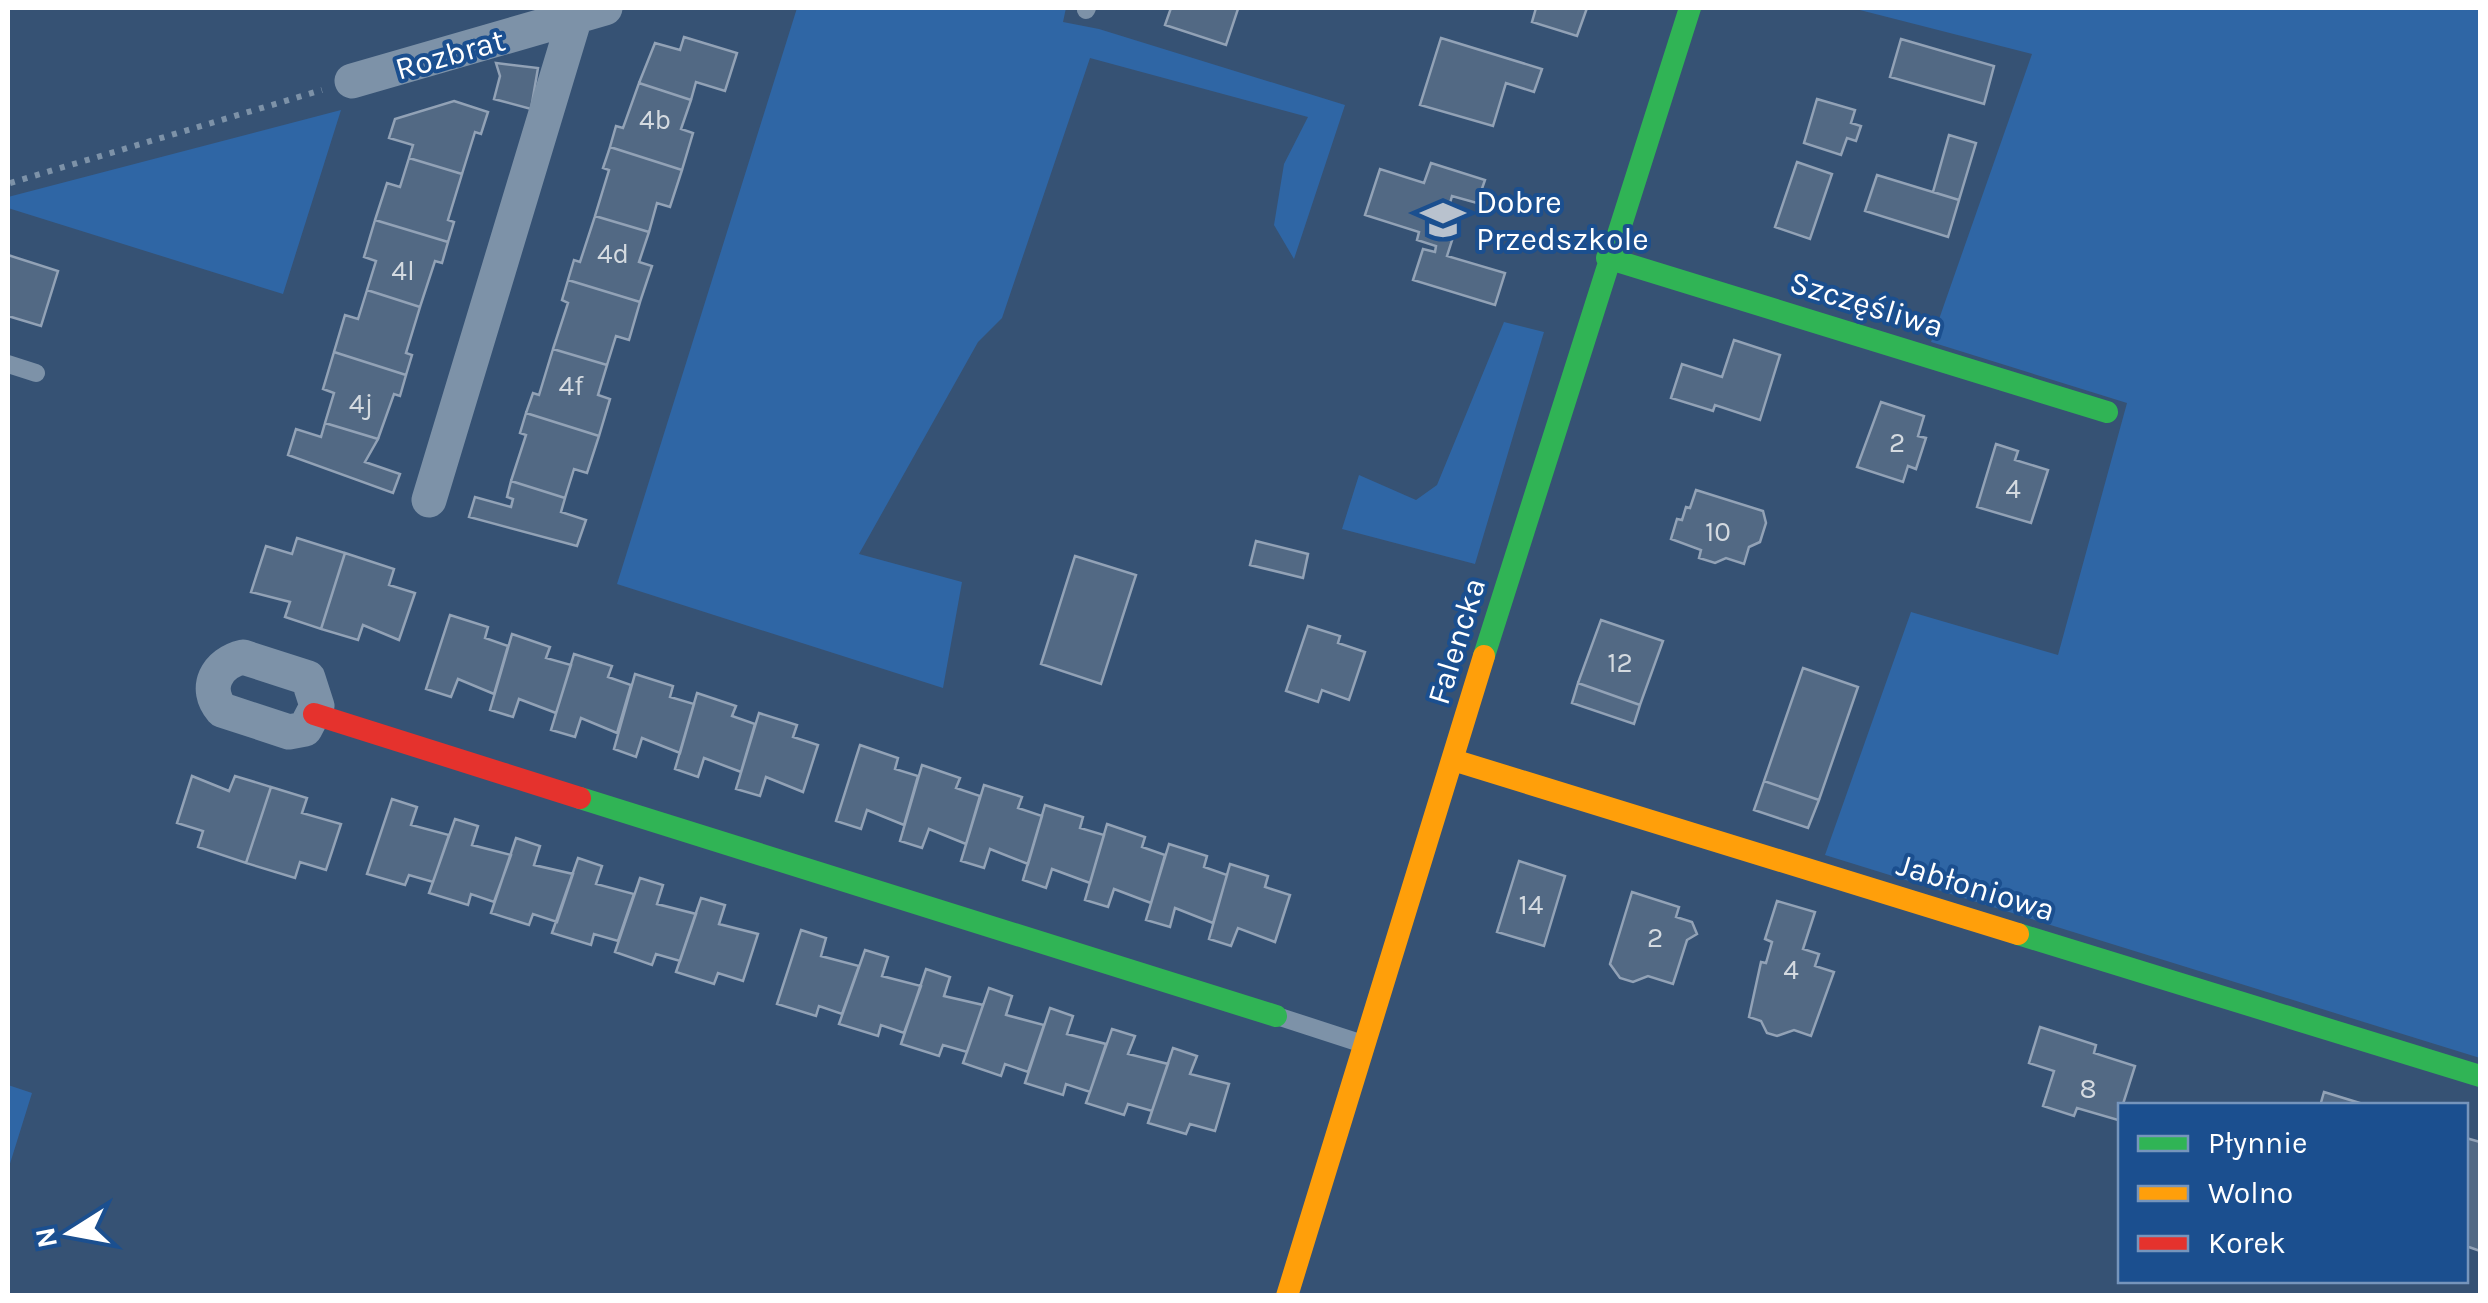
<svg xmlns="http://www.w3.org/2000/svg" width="2488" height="1303" viewBox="0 0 2488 1303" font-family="Karla,sans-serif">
	<rect width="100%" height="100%" fill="#365274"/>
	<path fill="#2f66a5" d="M797,8H1066L1063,22L1099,29L1345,105L1294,259L1274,225L1284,164L1308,117L1090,58L1002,318L978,342L859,554L962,582L943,688L617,584Z
		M1852,8H2480V1058L1825,855L1911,612L2058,655L2127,403L1931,342L2032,54Z
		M341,110L283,294L8,208V197Z
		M1504,322L1544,332L1475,564L1342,529L1359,475L1416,500L1437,485Z
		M8,1085L32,1093L8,1170Z"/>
	<path fill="#526984" stroke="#92a2b6" stroke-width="2.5" d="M1171,8H1233L1238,9L1226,45L1165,25Z
		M1536,8H1587L1577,36L1532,22Z
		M684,37L737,53L725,91L696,82L691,100L639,83L655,43L680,50Z
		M1441,38L1542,69L1534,92L1506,83L1493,126L1420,105Z
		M1901,39L1994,66L1984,104L1890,77Z
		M496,63L538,68L531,109L494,99L500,76Z
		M639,83L691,100L681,129L693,133L682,170L610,147L616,126L623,128Z
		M1817,99L1855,110L1851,123L1861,126L1856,141L1847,138L1841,155L1804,143Z
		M454,101L488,112L481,134L475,132L462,174L409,158L413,145L389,138L395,119Z
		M1949,135L1976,143L1959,200L1933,192Z
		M610,147L682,170L670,207L657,203L649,232L595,216L609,170L603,168Z
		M409,158L462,174L448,220L454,222L448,242L375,220L387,183L400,187Z
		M1797,162L1832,174L1810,239L1775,227Z
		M1431,163L1485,180L1477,203L1452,196L1443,228L1455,231L1447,256L1505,273L1495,305L1413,280L1423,249L1435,252L1436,246L1417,240L1419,232L1365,215L1380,169L1424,183Z
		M1877,175L1959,200L1948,237L1865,211Z
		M595,216L649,232L639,262L652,266L640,302L568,280L574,260L580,262Z
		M375,220L448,242L442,263L435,261L420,307L367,290L376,261L364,257Z
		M8,255L58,271L41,326L8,316Z
		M568,280L640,302L629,340L616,336L607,365L553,349L568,303L562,300Z
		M367,290L420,307L406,353L412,355L406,375L334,352L345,315L358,319Z
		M1734,340L1780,355L1760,420L1715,405L1713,411L1671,398L1682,364L1722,377Z
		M553,349L607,365L598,395L610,399L599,436L526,413L533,393L539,395Z
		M334,352L406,375L400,396L394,394L378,439L325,423L334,393L323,389Z
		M1881,402L1924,416L1918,436L1926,438L1916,469L1908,466L1903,482L1857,467Z
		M526,413L599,436L587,473L574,469L565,498L511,481L526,435L520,433Z
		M325,423L378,439L365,462L400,474L393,493L288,455L296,429L321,437Z
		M1996,444L2018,451L2015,460L2048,470L2031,523L1977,507Z
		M511,481L565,498L561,512L586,520L577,546L469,517L475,497L511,507L513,499L507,497Z
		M1696,490L1763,511L1766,523L1760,542L1749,547L1744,564L1726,558L1715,563L1699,558L1701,550L1671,539L1677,519L1682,520L1686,507L1690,508Z
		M297,538L345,553L321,629L285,617L290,602L251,592L266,546L292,554Z
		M1256,541L1308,554L1303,578L1250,565Z
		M345,553L394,569L389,585L415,593L399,640L363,625L358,640L321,629Z
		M1075,556L1136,575L1101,684L1041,664Z
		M450,615L488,627L485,638L508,646L494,694L458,679L451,697L426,689Z
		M1601,620L1663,641L1640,705L1578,683Z
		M1308,626L1340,636L1338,643L1365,652L1349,700L1322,690L1318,702L1286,691Z
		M512,634L550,647L546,658L571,665L556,713L519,699L513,717L490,710Z
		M574,654L612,666L608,677L631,685L617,733L581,718L575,737L551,730Z
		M1803,668L1858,687L1819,800L1764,781Z
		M635,674L673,686L670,697L694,704L680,753L642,738L636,757L614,749Z
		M1578,683L1640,705L1634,724L1572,703Z
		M697,693L736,706L732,716L755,724L741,772L704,758L698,777L675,769Z
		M759,713L797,725L793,737L818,745L803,792L766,777L760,796L736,789Z
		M860,745L898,758L895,769L918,776L904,825L867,810L861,829L836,821Z
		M922,765L960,778L956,788L980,796L966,844L929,829L922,848L900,841Z
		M192,776L229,791L235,776L271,787L246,863L198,847L203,831L177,823Z
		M1764,781L1819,800L1808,828L1754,810Z
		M984,785L1022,797L1018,808L1042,816L1028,864L990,849L984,868L961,861Z
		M271,787L307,798L302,813L341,824L326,870L300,862L295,878L246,863Z
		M392,799L417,807L411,825L449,835L433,882L409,875L405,885L367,874Z
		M1045,805L1083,817L1080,828L1104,835L1090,883L1052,869L1046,888L1023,880Z
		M455,819L478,826L472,845L511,855L494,902L471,894L468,905L429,893Z
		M1107,824L1145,837L1142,847L1165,855L1151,903L1114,889L1108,907L1085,900Z
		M516,838L540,846L534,865L573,874L557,922L533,914L529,925L491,913Z
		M1169,844L1207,856L1204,867L1227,875L1213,923L1175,908L1170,927L1146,920Z
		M578,858L602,866L596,884L634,894L618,941L594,934L591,945L552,933Z
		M1519,861L1565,876L1544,946L1497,932Z
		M1230,864L1268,876L1265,887L1290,895L1275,942L1238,928L1231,946L1209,939Z
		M640,878L663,885L657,904L696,914L680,961L656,954L652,965L615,952Z
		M1632,892L1679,907L1676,917L1692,922L1697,934L1687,940L1673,984L1648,976L1633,982L1620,978L1610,964Z
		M701,898L725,905L719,924L758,934L743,981L718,973L714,984L676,972Z
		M1777,901L1815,912L1803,949L1819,954L1815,966L1834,972L1811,1036L1794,1030L1777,1036L1767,1033L1761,1021L1749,1017L1761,962L1766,963L1772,942L1765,939Z
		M801,930L826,938L821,956L859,966L842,1014L819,1006L816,1016L777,1004Z
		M865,950L888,957L882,976L921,986L904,1033L881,1025L878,1036L839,1024Z
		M926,969L950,977L944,996L983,1005L967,1052L943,1045L939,1056L901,1044Z
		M989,988L1012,996L1006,1015L1044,1025L1028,1072L1005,1064L1001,1076L963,1063Z
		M1050,1008L1073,1016L1067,1034L1106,1044L1090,1092L1066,1084L1063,1095L1025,1083Z
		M2040,1027L2096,1045L2094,1053L2135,1066L2118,1120L2077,1108L2074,1116L2043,1106L2054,1071L2029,1063Z
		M1112,1029L1135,1036L1128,1054L1168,1064L1152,1111L1128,1104L1124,1115L1086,1103Z
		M1173,1048L1197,1056L1190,1074L1229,1084L1215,1131L1190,1124L1186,1134L1148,1123Z
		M2324,1092L2363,1104V1106H2320Z
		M2466,1138L2480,1142V1251L2466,1246Z"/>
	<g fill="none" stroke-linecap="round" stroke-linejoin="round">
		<path stroke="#7d92a8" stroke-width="6" stroke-dasharray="5 8" stroke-linecap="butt" d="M10,183L322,90"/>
		<path stroke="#7d92a8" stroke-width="18" d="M1086,10L1087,8
			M8,364L36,373
			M1280,1017L1360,1043"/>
		<path stroke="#7d92a8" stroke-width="35" d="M352,81L605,8
			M429,500L575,17
			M243,657L308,678L317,706L305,729L289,732L222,710C203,688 217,663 243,657Z"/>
		<path stroke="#30b455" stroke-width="22" d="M1607,258L2107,412
			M1484,656L1690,8
			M580,798L1276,1016
			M2018,934L2480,1076"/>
		<path stroke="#ff9f0a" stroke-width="22" d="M1453,760L2018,934
			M1287,1296L1484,656"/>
		<path stroke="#e5322d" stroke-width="22" d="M314,714L580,798"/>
	</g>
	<defs>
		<g id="school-bare" transform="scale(3.45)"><path d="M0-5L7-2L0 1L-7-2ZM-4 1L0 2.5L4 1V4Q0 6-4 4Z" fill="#b9c2ce" stroke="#1b4f8f" stroke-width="2.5" paint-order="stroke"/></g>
	</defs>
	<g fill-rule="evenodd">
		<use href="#school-bare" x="1443" y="220"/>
	</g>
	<g text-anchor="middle" stroke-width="8" stroke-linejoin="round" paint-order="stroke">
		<g font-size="28" fill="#d4dae0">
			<text x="655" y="129">4b</text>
			<text x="613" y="263">4d</text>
			<text x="403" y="280">4l</text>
			<text x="571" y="395">4f</text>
			<text x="361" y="413">4j</text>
			<text x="1897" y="452">2</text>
			<text x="2013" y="498">4</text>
			<text x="1718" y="541">10</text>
			<text x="1620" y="672">12</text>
			<text x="1531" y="914">14</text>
			<text x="1655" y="947">2</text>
			<text x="1791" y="979">4</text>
			<text x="2088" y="1098">8</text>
		</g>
		<g font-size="32" fill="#fff" stroke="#1b4f8f">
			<text transform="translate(450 54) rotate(-16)" y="11">Rozbrat</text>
			<text transform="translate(1867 304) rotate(17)" y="11">Szczęśliwa</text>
			<text transform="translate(1456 641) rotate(-73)" y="11">Falencka</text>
			<text transform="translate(1976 887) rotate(17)" y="11">Jabłoniowa</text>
		</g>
		<g font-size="32" fill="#fff" stroke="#1b4f8f" text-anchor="start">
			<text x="1476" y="213">Dobre<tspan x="1476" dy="37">Przedszkole</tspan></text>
		</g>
	</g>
	<rect width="2488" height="1303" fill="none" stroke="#ffffff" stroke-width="20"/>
	<rect x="2118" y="1103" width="350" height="180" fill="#1b4f8f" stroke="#7695bc" stroke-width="2.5"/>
	<rect x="2138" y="1136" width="50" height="15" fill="#30b455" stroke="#7695bc" stroke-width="2.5"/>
	<text x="2208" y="1153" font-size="30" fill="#ffffff">Płynnie</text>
	<rect x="2138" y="1186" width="50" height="15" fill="#ff9f0a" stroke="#7695bc" stroke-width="2.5"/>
	<text x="2208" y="1203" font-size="30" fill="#ffffff">Wolno</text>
	<rect x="2138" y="1236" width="50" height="15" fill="#e5322d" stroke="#7695bc" stroke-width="2.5"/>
	<text x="2208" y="1253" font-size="30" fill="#ffffff">Korek</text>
	<g transform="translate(70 1233) rotate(259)" stroke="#1b4f8f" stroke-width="8" paint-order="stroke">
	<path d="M0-8L18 38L0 25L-18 38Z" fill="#ffffff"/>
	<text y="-15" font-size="28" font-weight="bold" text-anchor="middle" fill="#ffffff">N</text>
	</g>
</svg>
